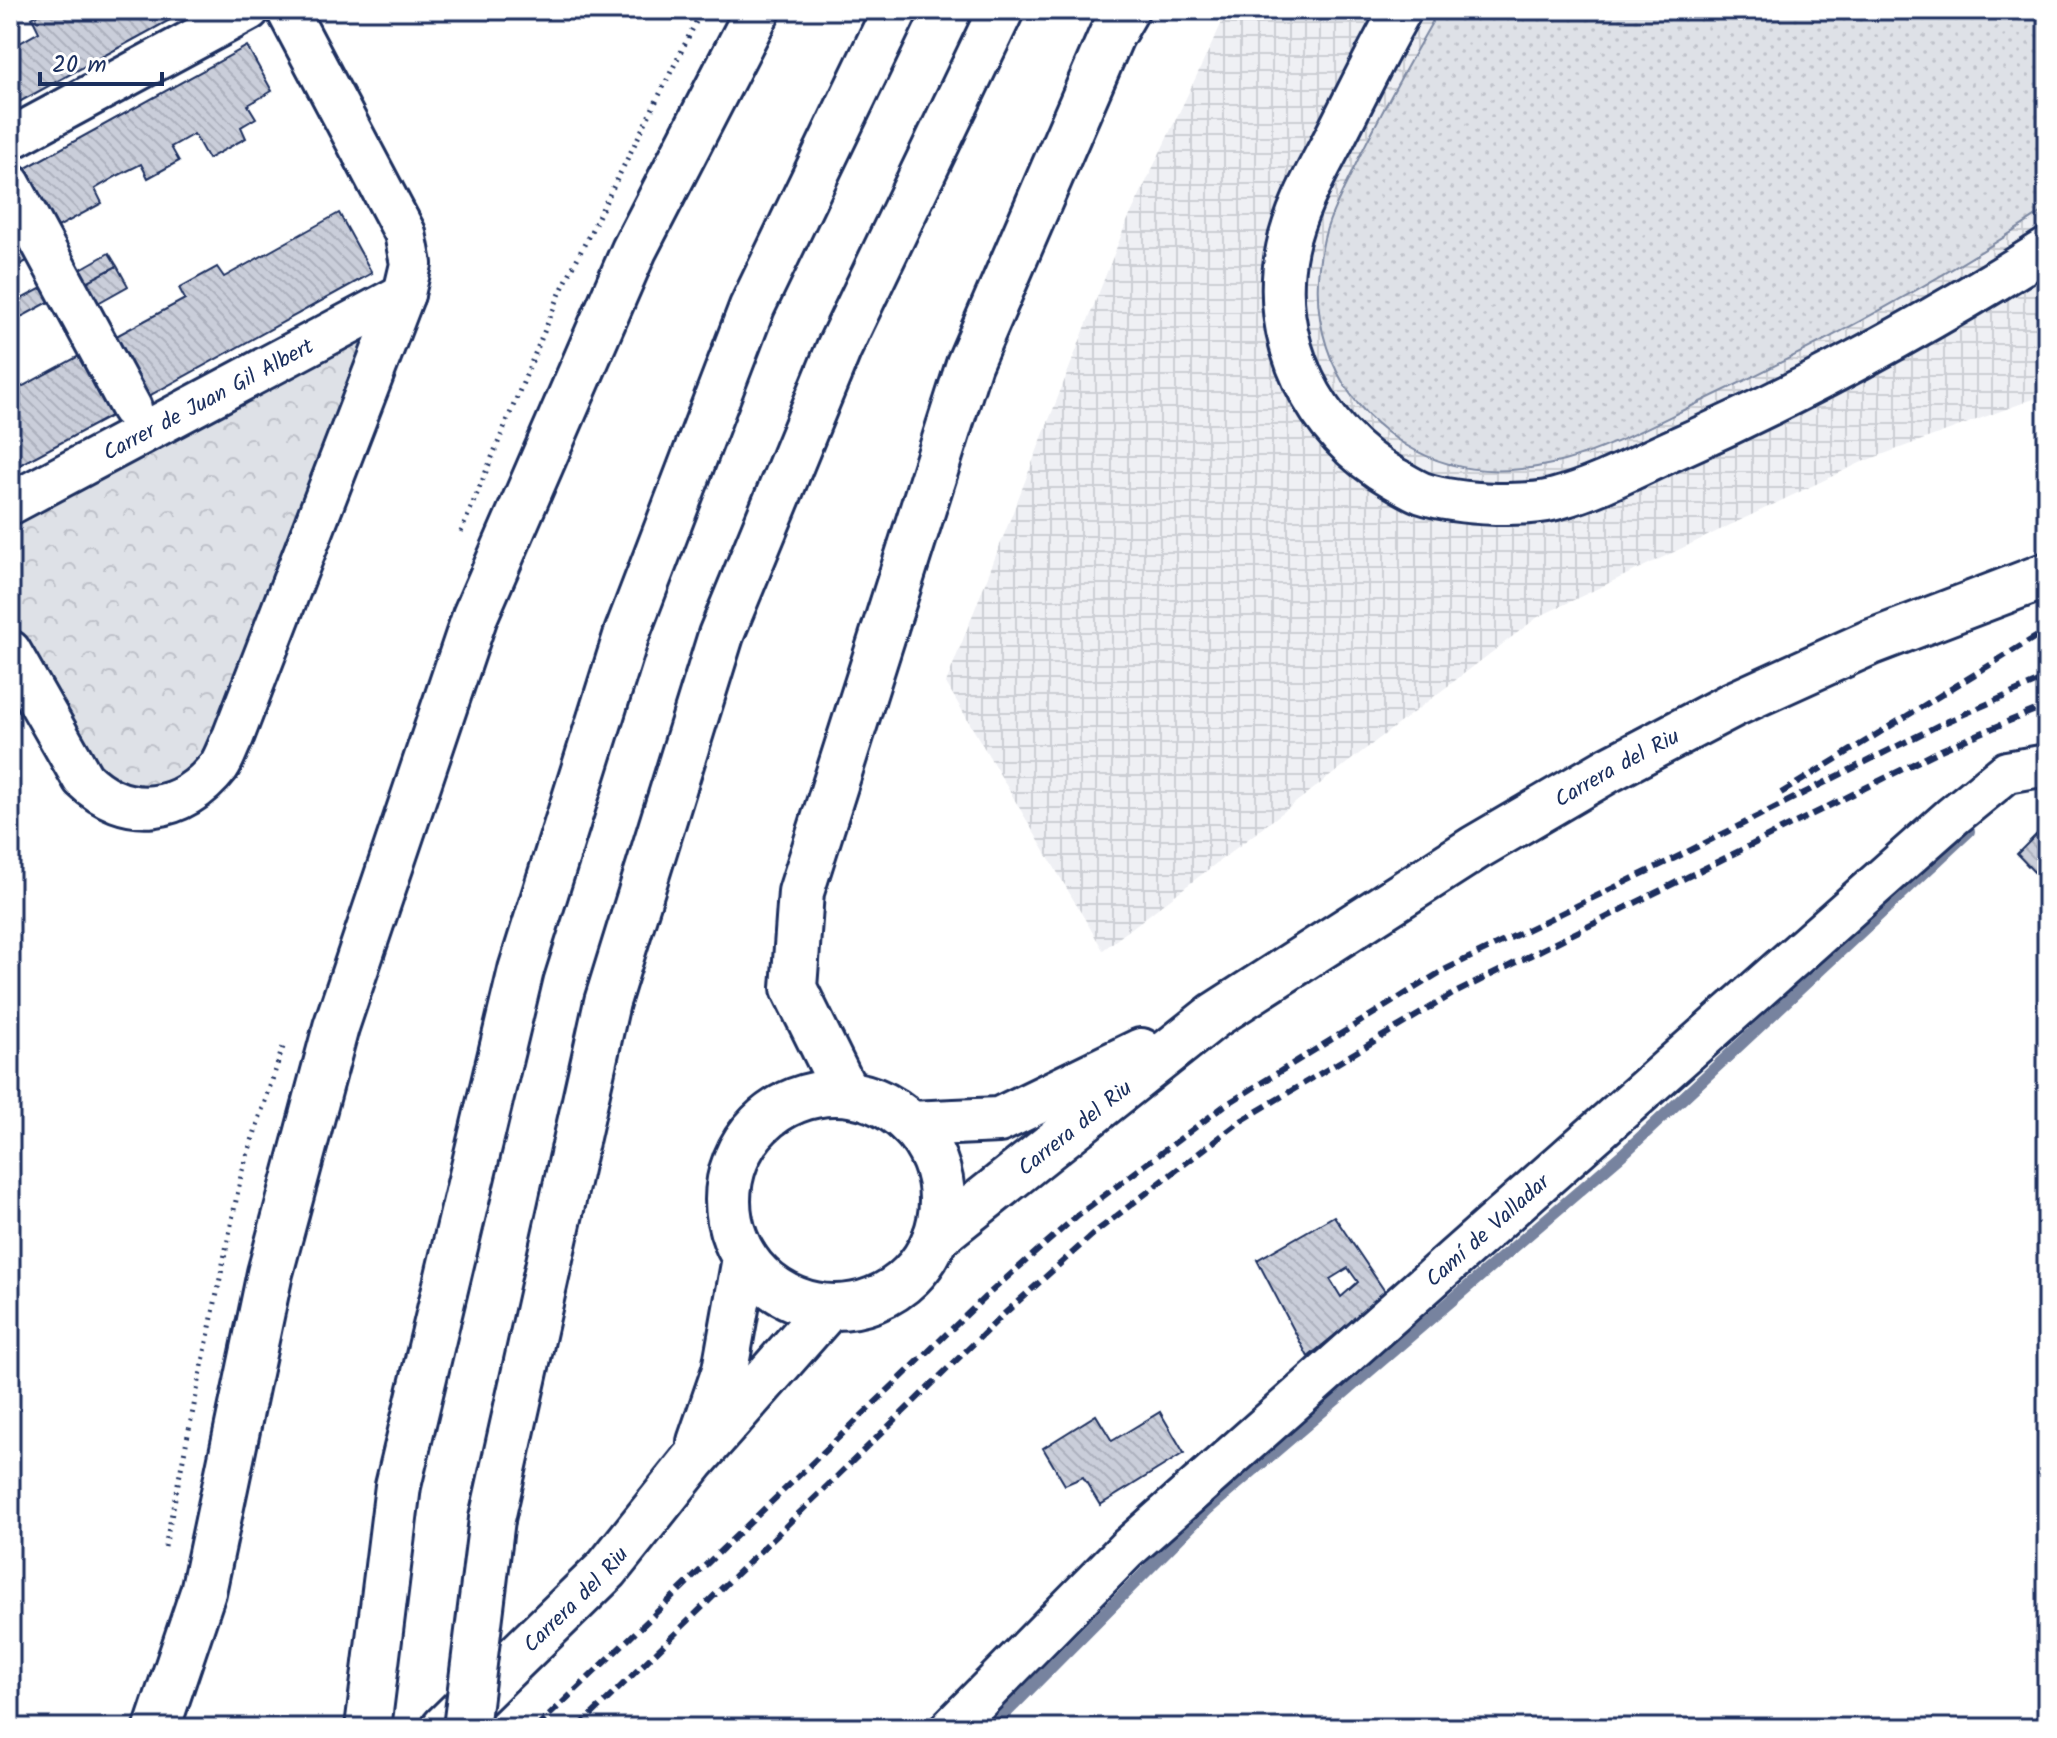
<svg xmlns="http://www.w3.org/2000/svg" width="2057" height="1738" viewBox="0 0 2057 1738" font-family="Kalam,sans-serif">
	<defs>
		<pattern id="industrial-grid" width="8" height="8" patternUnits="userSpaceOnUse" patternTransform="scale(2)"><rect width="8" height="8" fill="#eff0f4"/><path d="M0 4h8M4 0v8" fill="none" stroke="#ccced4"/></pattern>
		<pattern id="grass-dots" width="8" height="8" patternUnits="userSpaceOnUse" patternTransform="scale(2)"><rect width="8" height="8" fill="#dee1e7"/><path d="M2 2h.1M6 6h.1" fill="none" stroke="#bec1c9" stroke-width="1.8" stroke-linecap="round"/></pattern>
		<pattern id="forest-crowns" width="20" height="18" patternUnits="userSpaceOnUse" patternTransform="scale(2)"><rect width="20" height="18" fill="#dee1e7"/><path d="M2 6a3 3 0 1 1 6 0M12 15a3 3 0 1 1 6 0" fill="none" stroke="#bec1c9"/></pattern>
		<pattern id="building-back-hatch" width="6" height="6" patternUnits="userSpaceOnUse" patternTransform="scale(2)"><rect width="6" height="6" fill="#caceda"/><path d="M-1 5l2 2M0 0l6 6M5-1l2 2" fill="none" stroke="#adb1be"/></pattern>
	</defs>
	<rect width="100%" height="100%" fill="#fff"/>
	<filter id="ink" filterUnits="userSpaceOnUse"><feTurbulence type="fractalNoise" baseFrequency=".0125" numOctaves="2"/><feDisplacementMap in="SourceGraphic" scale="16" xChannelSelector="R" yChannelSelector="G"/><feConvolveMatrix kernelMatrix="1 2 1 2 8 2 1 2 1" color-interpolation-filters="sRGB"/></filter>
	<g filter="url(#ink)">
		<path fill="url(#industrial-grid)" d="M1228,10H2047V394L1862,462L1538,617L1103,950L946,683L1125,226Z"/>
		<path fill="url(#grass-dots)" stroke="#7c88a2" stroke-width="2" d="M1439,10H2047V209C1939,282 1816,347 1698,403C1658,422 1606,450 1564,461C1500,478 1440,474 1387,432C1328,386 1307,314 1323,243C1328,218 1342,193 1353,170C1379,115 1409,63 1439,10Z"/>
		<path fill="url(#forest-crowns)" stroke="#7c88a2" stroke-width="2" d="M359,336L365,340L328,441L271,581L207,756L200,766L156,789L119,785L86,759L10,620V518Z"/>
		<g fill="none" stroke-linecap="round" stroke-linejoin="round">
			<path stroke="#77839f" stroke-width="12" d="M991,1728L1207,1510L1625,1152L1969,831"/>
		</g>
		<path fill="url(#building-back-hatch)" stroke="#1b2f5e" stroke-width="2" fill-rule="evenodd" d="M46,10H188L10,107V33L16,45L39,32L32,18Z
			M247,46L272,91L248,105L256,118L241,127L246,138L208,159L194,134L171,147L179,161L148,178L141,164L117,176L95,189L102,203L47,233L15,174Z
			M10,203L38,255L10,270Z
			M339,213L372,273L140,401L107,341L185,299L179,288L217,267L224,277Z
			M109,253L117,266L77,287L70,275Z
			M117,266L128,286L89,308L77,287Z
			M53,282L60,296L10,323V297L14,303Z
			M90,350L122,410L10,470V393Z
			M2047,824V877L2038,868L2034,872L2017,854Z
			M1334,1216L1386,1293L1308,1357L1257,1260ZM1348,1268L1358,1282L1341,1297L1330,1279Z
			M1160,1412L1184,1453L1100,1505L1083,1477L1065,1485L1043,1448L1096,1415L1112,1441Z"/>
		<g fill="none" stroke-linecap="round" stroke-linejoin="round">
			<g stroke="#1b2f5e" stroke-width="46">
				<g id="street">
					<path d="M1401,10C1377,52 1356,96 1334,139C1316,174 1295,209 1287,248C1268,339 1314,433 1394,478C1403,483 1412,489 1422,493C1446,501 1471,503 1496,504C1516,504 1540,504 1559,498C1599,487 1637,466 1675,449C1804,392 1928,324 2047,249"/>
					<path d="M10,139L249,10"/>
					<path d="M10,184L131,408"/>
					<path id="s1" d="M10,504L404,294"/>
					<path d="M10,651L83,779C126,821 182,814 219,766C225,757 228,746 233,737L404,294L411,264L405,233L287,10"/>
					<path id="s2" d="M951,1728L1126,1550L1953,816L2007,772L2047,765"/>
				</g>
			</g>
			<g stroke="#1b2f5e" stroke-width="50">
				<g id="secondary">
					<circle cx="835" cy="1200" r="107"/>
					<path d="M910,1124L999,1120L1141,1051"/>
					<path id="s3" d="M935,1238L1215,1015L1475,848L1610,769L1732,705L1869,643L2047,575"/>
					<path d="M700,1442L725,1370L745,1258"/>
					<path id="s4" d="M444,1728L607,1569L693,1461L829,1307"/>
				</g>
			</g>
			<g stroke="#1b2f5e" stroke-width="50">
				<path id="highway" d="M846,1093L794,988L801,892L969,364L1111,36L1126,10
					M492,1519L607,1002L721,635L839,348L1001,10
					M157,1728L203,1592L270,1273L336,1027L475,616L634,250L758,10
					M368,1728L398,1486L521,970L627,633L752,307L895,10"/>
			</g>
			<path stroke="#1b2f5e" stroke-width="5" stroke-dasharray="2 6" stroke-linecap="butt" d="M461,532L561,291L702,10
				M165,1547L242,1171L284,1044"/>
			<use href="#street" stroke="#fff" stroke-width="40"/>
			<use href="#secondary" stroke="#fff" stroke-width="44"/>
			<use href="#highway" stroke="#fff" stroke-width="44"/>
			<path stroke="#1b2f5e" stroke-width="6" stroke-dasharray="12 6" stroke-linecap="butt" d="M1781,793L2047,630
				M536,1728L985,1297L1078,1215L1224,1106L1444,970L1675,858L1939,725L2047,678
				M578,1728L1004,1314L1098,1230L1241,1121L1453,994L1941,750L2047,705"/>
			<g stroke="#1b2f5e" stroke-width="50" stroke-linecap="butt">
				<path id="highway-bridge" d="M466,1728L492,1519"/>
			</g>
			<use href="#highway-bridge" stroke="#fff" stroke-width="44"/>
		</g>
	</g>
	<g text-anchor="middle" stroke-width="6" stroke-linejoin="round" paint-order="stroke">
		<g font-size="22" fill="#1b2f5e" stroke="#fff">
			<text dy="8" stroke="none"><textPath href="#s1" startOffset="224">Carrer de Juan Gil Albert</textPath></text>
			<text dy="8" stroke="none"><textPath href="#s3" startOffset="830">Carrera del Riu</textPath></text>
			<text dy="8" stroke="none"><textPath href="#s3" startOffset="178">Carrera del Riu</textPath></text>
			<text dy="8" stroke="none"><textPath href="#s2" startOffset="732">Camí de Valladar</textPath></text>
			<text dy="8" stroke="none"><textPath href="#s4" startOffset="184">Carrera del Riu</textPath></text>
		</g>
	</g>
	<rect width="2057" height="1738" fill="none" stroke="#fff" stroke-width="40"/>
	<rect x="20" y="20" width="2017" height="1698" fill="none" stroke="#1b2f5e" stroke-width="3" filter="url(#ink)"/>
	<path d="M40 72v12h122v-12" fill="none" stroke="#1b2f5e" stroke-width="4"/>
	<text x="52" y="72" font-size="24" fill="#1b2f5e" stroke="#ffffff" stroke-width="6" paint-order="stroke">20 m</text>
</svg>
